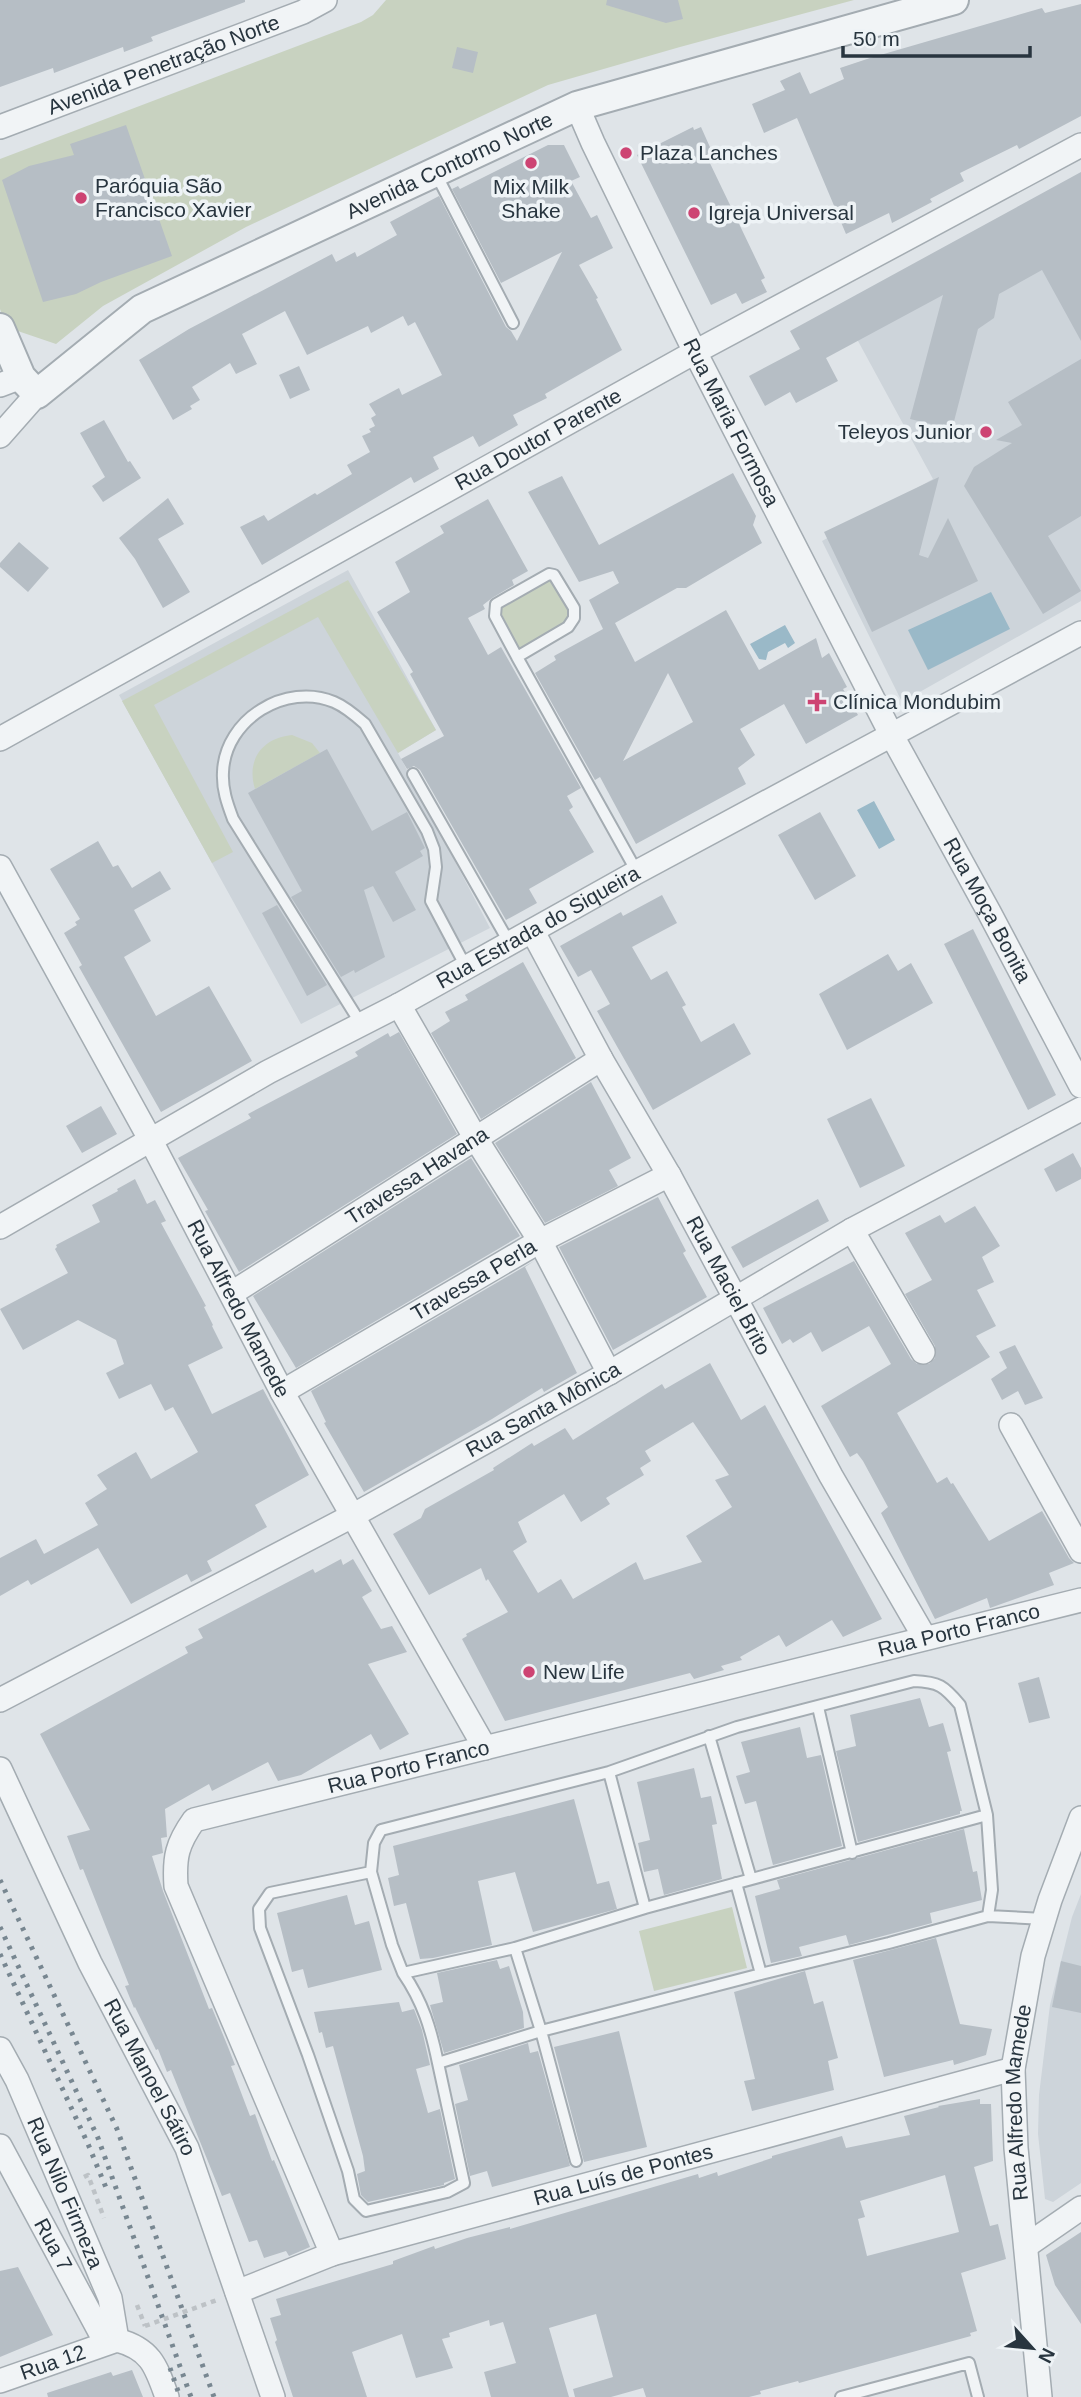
<svg xmlns="http://www.w3.org/2000/svg" width="1081" height="2397" viewBox="0 0 1081 2397" font-family="Arial,sans-serif">
	<rect width="100%" height="100%" fill="#dfe4e8"/>
	<path fill="#cdd4da" d="M1081,232V601L902,702L822,541L933,479L839,306Z
		M348,570L436,730L398,753L490,928L301,1024L119,695Z
		M1081,1894V2183L1053,2202L1045,2199L1038,2134L1039,2095L1050,2005L1072,1917Z"/>
	<path fill="#c8d2c0" d="M386,0H854L680,47L548,85L246,227L103,306L56,344L6,327L0,309V159L361,22L373,15Z
		M348,580L436,730L398,753L318,617L154,705L233,852L212,863L122,701Z
		M551,580L572,618L520,650L499,609Z
		M292,735L312,743L320,753L255,789C246,760 262,738 292,735Z
		M732,1907L747,1968L654,1991L639,1931Z"/>
	<path fill="#9ab9c8" d="M991,592L1010,629L928,670L908,630Z
		M785,625L795,643L788,648L785,643L768,652L766,660L759,659L750,644Z
		M874,801L895,840L879,849L857,810Z"/>
	<path fill="#b6bec5" fill-rule="evenodd" d="M0,0H245V2L151,37L153,41L124,52L123,47L54,73L53,68L0,87Z
		M607,0H678L683,19L666,23L606,5Z
		M1081,4V116L1019,149L1017,145L960,173L964,181L930,199L932,202L892,223L889,213L846,234L797,118L764,133L752,104L785,90L780,81L800,72L810,94L844,79L840,68L870,58L1042,8L1045,13Z
		M457,47L478,52L473,73L452,68Z
		M126,125L172,256L101,282L76,294L43,302L2,180L29,166L74,155L70,144Z
		M693,127L694,130L701,127L713,154L707,157L765,278L761,280L767,292L742,304L736,293L711,305L637,155Z
		M548,145H564L580,177L571,181L591,218L597,215L613,248L579,265L598,298L596,299L622,350L545,394L547,398L513,415L518,425L479,447L473,436L454,446L433,457L439,469L414,483L411,477L262,565L240,527L264,515L268,521L315,493L317,495L352,474L347,465L370,452L362,436L371,432L369,429L375,426L371,418L376,415L369,404L399,388L402,395L442,375L415,322L408,326L403,316L371,333L368,326L307,355L285,311L242,334L257,364L236,374L230,363L192,387L200,400L190,406L192,409L173,420L139,360L189,329L332,254L336,262L355,252L357,257L397,235L390,222L439,196L506,327L511,331L517,341L562,252L501,283L452,189L458,186L460,189Z
		M1081,172V341L1042,270L999,294L994,318L978,329L952,429L910,419L943,295L826,358L838,381L796,403L790,392L765,406L749,376L800,349L790,331Z
		M1081,359V516L1048,536L1081,591L1043,614L964,486L974,467L1012,443L996,440L1022,425L1008,402Z
		M299,366L310,390L290,399L279,375Z
		M104,420L128,462L130,461L141,478L103,502L92,486L105,477L80,433Z
		M733,473L756,516L753,525L762,543L686,588H677L615,623L635,662L726,610L759,670L816,638L822,658L829,653L847,687L843,689L858,715L806,744L784,704L740,729L755,755L738,768L746,784L636,844L600,777L595,780L535,673L556,660L554,656L603,629L589,600L619,583L613,571L579,582L528,492L562,476L599,545ZM668,673L693,722L623,761Z
		M939,477L919,555L928,558L948,518L978,581L872,632L824,532Z
		M168,498L184,524L158,539L190,592L163,608L135,559L119,538Z
		M488,499L528,571L512,580L514,585L492,598L483,605L485,609L468,618L488,655L501,647L581,788L567,796L573,807L569,810L594,852L529,889L537,903L506,920L420,770L414,766L407,769L401,759L444,736L410,674L413,672L377,612L410,592L395,562L444,533L440,526Z
		M19,542L49,568L28,592L0,567V563Z
		M327,749L372,831L407,812L425,848L420,851L423,856L395,872L416,910L393,922L373,886L364,890L385,957L355,973L354,970L341,977L291,897L302,891L248,793Z
		M820,812L856,876L815,900L778,835Z
		M98,841L113,867L118,865L132,888L160,871L171,889L134,910L151,941L124,957L156,1016L209,986L252,1061L161,1112L79,967L82,965L64,933L77,925L75,922L80,919L50,869Z
		M662,895L677,923L632,947L651,980L667,971L686,1005L682,1007L701,1042L734,1023L751,1054L653,1110L597,1011L610,1004L591,970L578,977L560,946L621,912L623,916Z
		M277,905L327,985L307,996L262,913Z
		M973,929L1056,1095L1028,1110L944,944Z
		M888,954L898,971L911,963L933,1003L847,1050L819,994Z
		M523,962L576,1058L481,1119L431,1033L450,1021L445,1012L468,1000L465,995Z
		M399,1032L457,1134L239,1272L205,1211L208,1210L178,1158L251,1118L248,1114L358,1056L355,1052L388,1033L390,1037Z
		M591,1082L631,1158L609,1170L618,1186L545,1223L495,1143Z
		M871,1098L905,1166L860,1188L827,1119Z
		M101,1106L117,1134L82,1153L66,1126Z
		M1073,1153L1081,1168V1179L1056,1192L1044,1169Z
		M471,1158L520,1236L296,1368L253,1296Z
		M135,1179L147,1204L155,1200L166,1221L161,1223L206,1306L204,1307L213,1325L212,1326L223,1348L188,1365L212,1414L263,1389L309,1475L255,1505L267,1527L207,1561L212,1571L191,1582L187,1574L131,1604L98,1548L31,1585L28,1580L0,1596V1558L36,1539L44,1554L98,1525L85,1503L107,1489L97,1475L136,1452L151,1479L198,1452L173,1407L165,1411L151,1384L119,1399L106,1373L124,1364L116,1340L78,1320L23,1350L0,1309L68,1273L55,1249L57,1247L56,1245L100,1222L92,1205L118,1191L117,1189Z
		M658,1197L686,1251L683,1253L707,1297L613,1350L559,1247Z
		M818,1199L829,1221L743,1268L731,1247Z
		M975,1206L1000,1246L982,1257L994,1282L977,1290L996,1326L976,1336L990,1357L897,1413L937,1483L947,1477L951,1484L953,1483L989,1541L1042,1511L1069,1558L1074,1563L1049,1573L1054,1585L990,1608L987,1598L935,1619L881,1513L888,1507L863,1461L857,1453L850,1457L821,1406L891,1364L869,1326L822,1352L811,1332L793,1343L790,1339L782,1344L763,1308L854,1261L911,1359L917,1364H929L935,1358V1346L905,1294L932,1280L905,1233L940,1215L945,1223Z
		M534,1261L525,1267L577,1373L544,1392L542,1388L492,1419L364,1492L324,1423L326,1422L311,1391Z
		M1015,1345L1043,1398L1025,1405L1018,1391L1002,1400L991,1379L1007,1368L999,1352Z
		M710,1363L741,1420L765,1405L882,1619L843,1637L832,1620L786,1647L779,1635L740,1657L742,1660L721,1666L724,1670L694,1679L690,1673L505,1721L462,1639L467,1636L466,1634L508,1612L488,1579L486,1581L481,1568L429,1595L393,1534L421,1518L425,1509L494,1470L493,1468L532,1443L534,1446L565,1428L573,1440L662,1384L665,1389ZM693,1422L729,1475L715,1480L732,1507L686,1536L702,1562L644,1580L636,1562L573,1599L561,1579L538,1593L513,1551L527,1542L518,1522L564,1494L581,1522L610,1504L606,1498L644,1475L640,1468L651,1461L645,1451Z
		M341,1559L343,1565L353,1559L372,1591L362,1597L381,1629L392,1626L407,1652L368,1664L409,1734L380,1750L371,1734L301,1775L278,1781L268,1762L212,1791L209,1784L165,1809L167,1837L161,1838L163,1853L152,1856L163,1891L209,2009L212,2008L228,2047L235,2065L231,2066L250,2116L255,2114L272,2161L274,2160L310,2247L289,2256L286,2251L264,2258L257,2240L249,2242L230,2193L222,2196L171,2070L167,2072L158,2049L156,2050L135,2007L134,2008L125,1986L129,1985L83,1869L80,1870L67,1836L90,1830L40,1734L188,1653L185,1647L203,1638L198,1629L313,1569L315,1573Z
		M1039,1677L1050,1718L1029,1723L1018,1683Z
		M920,1698L929,1727L943,1723L951,1751L947,1752L962,1811H960V1814L858,1842L836,1751L856,1746L850,1715Z
		M800,1727L807,1758L821,1755L842,1846L773,1865L756,1801L745,1804L736,1776L750,1772L741,1742Z
		M694,1768L701,1798L711,1796L717,1824L712,1825L722,1879L664,1895L658,1869L644,1872L638,1843L650,1840L637,1782Z
		M574,1799L597,1884L609,1881L617,1909L533,1932L515,1872L478,1881L492,1945L433,1958L420,1959L406,1903L394,1906L388,1878L399,1875L393,1846Z
		M964,1829L973,1872L977,1871L982,1900L930,1913L932,1923L849,1945L846,1935L799,1947L802,1956L771,1963L755,1896L780,1889L777,1880Z
		M347,1895L355,1925L369,1921L382,1970L308,1988L303,1969L292,1972L277,1913Z
		M936,1938L960,2024L992,2029L986,2055L954,2065L953,2060L884,2077L853,1960Z
		M497,1960L500,1969L509,1966L523,2012L524,2028L444,2053L430,2005L443,2002L437,1973Z
		M1061,1961L1081,1966V2013L1052,2007Z
		M805,1971L814,2004L823,2001L838,2058L828,2061L834,2090L752,2111L744,2081L755,2079L734,1992Z
		M399,2002L402,2012L414,2009L422,2030L430,2065L416,2069L428,2113L440,2109L455,2179L444,2183V2185L368,2202L361,2195L357,2174L365,2171L363,2156L333,2046L326,2048L322,2032L319,2033L314,2012Z
		M619,2031L647,2147L584,2162L554,2047Z
		M528,2043L530,2053L538,2051L570,2166L492,2187L487,2171L470,2176L455,2104L468,2100L459,2065Z
		M980,2099V2104H991L993,2161L974,2167L990,2226L998,2224L1006,2259L961,2273L977,2331L970,2333L971,2336L799,2383L798,2381L760,2391L761,2394L749,2397H646L643,2388L611,2397H575L573,2389L613,2377L596,2314L549,2328L569,2397H491L484,2372L516,2363L503,2322L490,2326L489,2320L449,2333L450,2337L442,2339L453,2368L416,2378L402,2334L352,2352L367,2397H293L275,2342L277,2340L270,2318L281,2315L276,2299L393,2264V2261L434,2246L435,2249L467,2238L510,2227V2229L698,2174L699,2178L717,2172L718,2176L772,2158V2156L842,2136L846,2148L910,2135L904,2116L939,2107L938,2106ZM945,2175L959,2232L867,2256L858,2219L865,2217L860,2201Z
		M1081,2232V2324L1055,2285L1046,2255Z
		M18,2267L53,2335L0,2357V2271Z
		M132,2370L143,2397H48L47,2393L111,2372L113,2376Z"/>
	<g fill="none" stroke-linecap="round" stroke-linejoin="round">
		<g stroke="#a4acb2" stroke-width="14">
			<path id="service" d="M436,174L513,323
				M517,657L495,616L496,604L549,574L554,575L574,608V618L568,627L517,657L637,872
				M413,774L510,944
				M361,1024L233,819C227,803 222,789 223,772C225,719 286,682 334,702C346,707 356,716 365,724L427,831L434,849L436,867L431,901L466,967
				M818,1707L852,1853
				M709,1736L751,1879
				M609,1772L645,1908
				M987,1815L992,1890L988,1916
				M371,1872L374,1843L381,1830L609,1772L737,1727L914,1681C939,1682 944,1686 960,1705L987,1815L645,1908L515,1948L403,1973C423,2002 431,2029 438,2063L541,2031L761,1974L889,1943L988,1916L1044,1919
				M736,1883L761,1974
				M515,1948L541,2031L576,2161
				M403,1973L392,1945L371,1872L270,1893L259,1909L260,1928L308,2055L348,2171L354,2199L366,2211L447,2192L464,2183L438,2063
				M841,2397L969,2363L978,2397"/>
		</g>
		<g stroke="#a4acb2" stroke-width="26">
			<g id="minor">
				<path id="s1" d="M577,106L593,143L695,352L891,734L989,912L1081,1086"/>
				<path id="s2" d="M0,127L303,12L325,0"/>
				<path d="M0,385L21,377"/>
				<path d="M0,436L37,394"/>
				<path id="s3" d="M0,739L695,352L1081,145"/>
				<path id="s4" d="M0,867L150,1139L282,1392L485,1748"/>
				<path id="s5" d="M533,932L601,1059L669,1175L831,1476L925,1638"/>
				<path d="M399,1005L476,1139L540,1241L609,1373"/>
				<path id="s6" d="M0,1227L268,1072L399,1005L637,872L1081,633"/>
				<path d="M852,1230L923,1352"/>
				<path id="s7" d="M232,1293L601,1059"/>
				<path id="s8" d="M282,1392L540,1241L669,1175"/>
				<path d="M1011,1425L1081,1551"/>
				<path id="s9" d="M0,1700L352,1516L609,1373L852,1230L1081,1109"/>
				<path id="s10" d="M0,1769L90,1963L187,2148L273,2397"/>
				<path id="s11" d="M0,2049L17,2080L110,2298L117,2340"/>
				<path id="s12" d="M0,2146L106,2343"/>
				<path d="M1026,2246L1081,2208"/>
				<path id="s13" d="M332,2254L176,1886C174,1857 177,1844 194,1820L1081,1600"/>
				<path id="s14" d="M237,2292L332,2254L1013,2069"/>
				<path id="s15" d="M0,2381L117,2340C151,2349 156,2366 167,2397"/>
				<path id="s16" d="M1040,2397L1016,2148L1013,2069L1033,1956L1050,1900L1081,1818"/>
			</g>
		</g>
		<g stroke="#a4acb2" stroke-width="32">
			<g id="tertiary">
				<path id="s17" d="M0,328L21,377L37,394L142,309L577,106L954,0"/>
			</g>
		</g>
		<path stroke="#bdc2c6" stroke-width="4.5" stroke-dasharray="5 5" stroke-linecap="butt" d="M84,2177L88,2175L104,2218
			M137,2305L145,2326"/>
		<use href="#service" stroke="#f1f4f6" stroke-width="10"/>
		<use href="#minor" stroke="#f1f4f6" stroke-width="23"/>
		<use href="#tertiary" stroke="#f1f4f6" stroke-width="28"/>
		<path stroke="#788791" stroke-width="5" stroke-dasharray="3.5 7" stroke-linecap="butt" d="M0,1880L117,2129L214,2397
			M0,1927L98,2138L191,2397
			M0,1954L88,2144L107,2190
			M170,2368L180,2397"/>
		<path stroke="#bdc2c6" stroke-width="4.5" stroke-dasharray="5 5" stroke-linecap="butt" d="M145,2326L217,2300"/>
	</g>
	<g fill="#cd4473" stroke="#eef3f6" stroke-width="2.5">
		<circle cx="626" cy="153" r="7"/>
		<circle cx="531" cy="163" r="7"/>
		<circle cx="81" cy="198" r="7"/>
		<circle cx="694" cy="213" r="7"/>
		<circle cx="986" cy="432" r="7"/>
		<path d="M813.5 691.5h7v7h7v7h-7v7h-7v-7h-7v-7h7z"/>
		<circle cx="529" cy="1672" r="7"/>
	</g>
	<g text-anchor="middle" stroke-width="7" stroke-linejoin="round" paint-order="stroke">
		<g font-size="21" fill="#28353f" stroke="#eef3f6">
			<text dy="7" stroke="none"><textPath href="#s2" startOffset="175">Avenida Penetração Norte</textPath></text>
			<text dy="7" stroke="none"><textPath href="#s17" startOffset="551">Avenida Contorno Norte</textPath></text>
			<text dy="7" stroke="none"><textPath href="#s1" startOffset="352">Rua Maria Formosa</textPath></text>
			<text dy="7" stroke="none"><textPath href="#s3" startOffset="616">Rua Doutor Parente</textPath></text>
			<text dy="7" stroke="none"><textPath href="#s1" startOffset="903">Rua Moça Bonita</textPath></text>
			<text dy="7" stroke="none"><textPath href="#s6" startOffset="616">Rua Estrada do Siqueira</textPath></text>
			<text dy="7" stroke="none"><textPath href="#s7" startOffset="219">Travessa Havana</textPath></text>
			<text dy="7" stroke="none"><textPath href="#s8" startOffset="222">Travessa Perla</textPath></text>
			<text dy="7" stroke="none"><textPath href="#s5" startOffset="404">Rua Maciel Brito</textPath></text>
			<text dy="7" stroke="none"><textPath href="#s4" startOffset="502">Rua Alfredo Mamede</textPath></text>
			<text dy="7" stroke="none"><textPath href="#s9" startOffset="616">Rua Santa Mônica</textPath></text>
			<text dy="7" stroke="none"><textPath href="#s13" startOffset="1258">Rua Porto Franco</textPath></text>
			<text dy="7" stroke="none"><textPath href="#s13" startOffset="691">Rua Porto Franco</textPath></text>
			<text dy="7" stroke="none"><textPath href="#s10" startOffset="343">Rua Manoel Sátiro</textPath></text>
			<text dy="7" stroke="none"><textPath href="#s16" startOffset="296">Rua Alfredo Mamede</textPath></text>
			<text dy="7" stroke="none"><textPath href="#s14" startOffset="404">Rua Luís de Pontes</textPath></text>
			<text dy="7" stroke="none"><textPath href="#s11" startOffset="158">Rua Nilo Firmeza</textPath></text>
			<text dy="7" stroke="none"><textPath href="#s12" startOffset="112">Rua 7</textPath></text>
			<text dy="7" stroke="none"><textPath href="#s15" startOffset="56">Rua 12</textPath></text>
		</g>
		<g font-size="21" fill="#28353f" stroke="#eef3f6" text-anchor="start">
			<text x="640" y="160">Plaza Lanches</text>
			<text x="95" y="193">Paróquia São<tspan x="95" dy="24">Francisco Xavier</tspan></text>
			<text x="531" y="194" text-anchor="middle">Mix Milk<tspan x="531" dy="24">Shake</tspan></text>
			<text x="708" y="220">Igreja Universal</text>
			<text x="972" y="439" text-anchor="end">Teleyos Junior</text>
			<text x="833" y="709">Clínica Mondubim</text>
			<text x="543" y="1679">New Life</text>
		</g>
	</g>
	<g transform="translate(1032 2348) rotate(117)" stroke="#eef3f6" stroke-width="5" paint-order="stroke">
	<path d="M0-5L12 26L0 18L-12 26Z" fill="#28353f"/>
	<text y="-10" font-size="19" font-weight="bold" text-anchor="middle" fill="#28353f">N</text>
	</g>
	<path d="M843 46v10h187v-10" fill="none" stroke="#28353f" stroke-width="3.5"/>
	<text x="853" y="46" font-size="21" fill="#28353f" stroke="#eef3f6" stroke-width="5" paint-order="stroke">50 m</text>
</svg>
